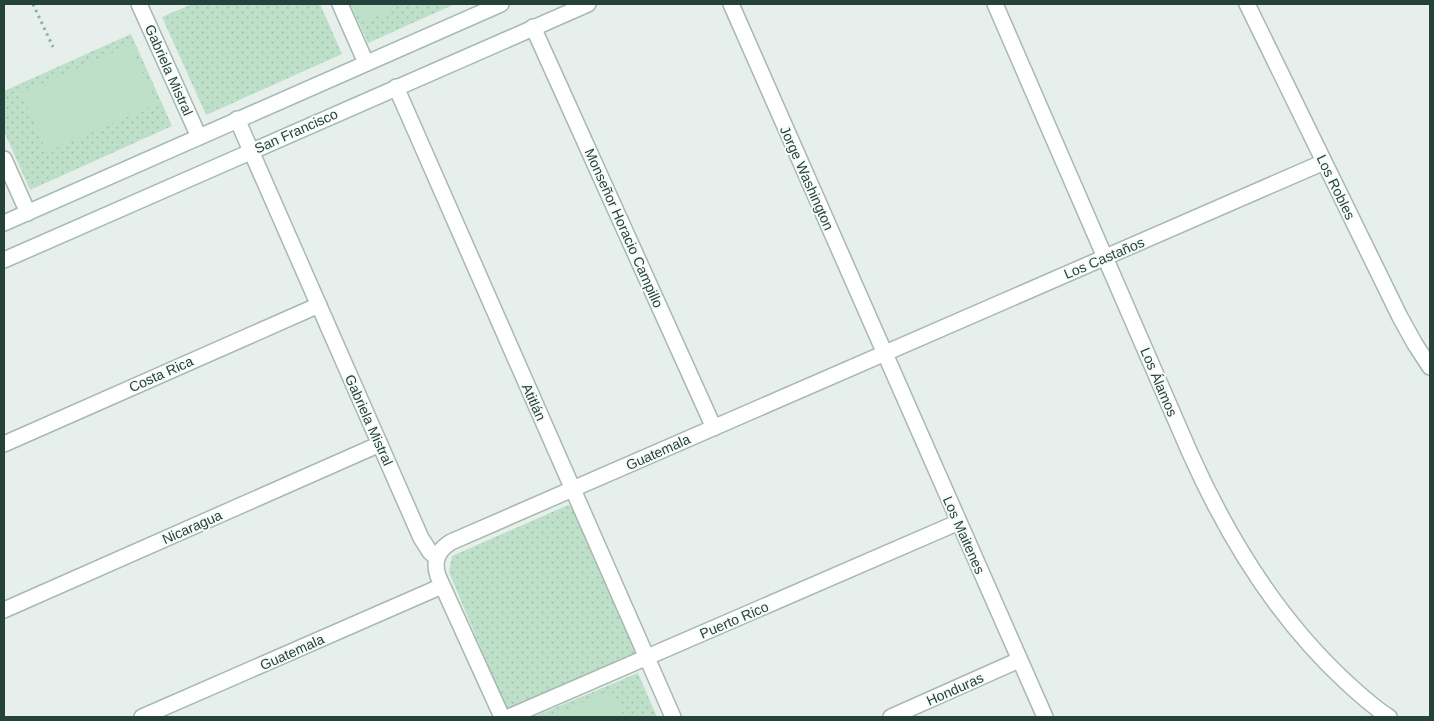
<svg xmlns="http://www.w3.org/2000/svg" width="1434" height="721" viewBox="0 0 1434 721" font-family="Helvetica,sans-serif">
	<defs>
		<pattern id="grass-dots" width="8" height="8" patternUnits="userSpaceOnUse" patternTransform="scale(1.25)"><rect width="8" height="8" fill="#bfe0c8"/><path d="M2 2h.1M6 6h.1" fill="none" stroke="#a4c1ad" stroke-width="1.8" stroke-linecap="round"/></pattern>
	</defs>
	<rect width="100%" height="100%" fill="#e6efeb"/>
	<path fill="url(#grass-dots)" d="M192,4H320L342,54L206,115L162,17Z
		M350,4H455L368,43Z
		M131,34L172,126L30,190L4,131V91Z
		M568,505L577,510L638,652L507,711L449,572L452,556Z
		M638,673L657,717H533Z"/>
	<path fill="#bfe0c8" d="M355,4H403L363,22Z
		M130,45L156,104L47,152L21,93Z
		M611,690L624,717H549Z"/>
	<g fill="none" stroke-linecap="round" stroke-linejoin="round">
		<g stroke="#a8b8b2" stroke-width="18">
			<path id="minor" d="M139,4L199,137
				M340,4L366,63
				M731,4L1045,717
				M995,4L1190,453C1227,536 1277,618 1345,681C1359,694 1373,707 1389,717
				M1247,4L1400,317L1415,344L1430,367
				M533,27L714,428
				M396,87L673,717
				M237,119L421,538L430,552L437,558
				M4,159L28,213
				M4,444L319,305
				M4,610L380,444
				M142,717L442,586
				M502,717L438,576C433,561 438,550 451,542L1324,162
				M509,717L959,522
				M891,717L1019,660"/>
		</g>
		<g stroke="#a4bbb3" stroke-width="18">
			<path id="secondary" d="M4,223L501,4
				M4,260L588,4"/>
		</g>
		<path stroke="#86b3a5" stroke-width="3" stroke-dasharray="2.5 4" stroke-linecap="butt" d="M33,4L53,47"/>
		<use href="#minor" stroke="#fff" stroke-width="15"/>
		<use href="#secondary" stroke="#fff" stroke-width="15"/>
	</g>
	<g text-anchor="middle" stroke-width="4" stroke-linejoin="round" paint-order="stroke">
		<g font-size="14" fill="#24423a" stroke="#f7fbf9">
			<text transform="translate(169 70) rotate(66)" y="5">Gabriela Mistral</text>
			<text transform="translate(296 131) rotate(-24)" y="5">San Francisco</text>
			<text transform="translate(807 178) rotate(66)" y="5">Jorge Washington</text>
			<text transform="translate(1336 187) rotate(64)" y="5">Los Robles</text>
			<text transform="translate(624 228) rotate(66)" y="5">Monseñor Horacio Campillo</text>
			<text transform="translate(1104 258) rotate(-23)" y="5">Los Castaños</text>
			<text transform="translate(161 374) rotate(-24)" y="5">Costa Rica</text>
			<text transform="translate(1159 382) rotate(67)" y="5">Los Álamos</text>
			<text transform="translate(534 402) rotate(66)" y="5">Atitlán</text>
			<text transform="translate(369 420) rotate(66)" y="5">Gabriela Mistral</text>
			<text transform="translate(658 452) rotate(-24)" y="5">Guatemala</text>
			<text transform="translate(192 527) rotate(-24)" y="5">Nicaragua</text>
			<text transform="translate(964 535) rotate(66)" y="5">Los Maitenes</text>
			<text transform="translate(734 620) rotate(-23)" y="5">Puerto Rico</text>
			<text transform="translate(292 652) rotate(-24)" y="5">Guatemala</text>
			<text transform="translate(955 689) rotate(-24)" y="5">Honduras</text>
		</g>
	</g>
	<rect width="1434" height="721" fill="none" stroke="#24423a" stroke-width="10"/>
</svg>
